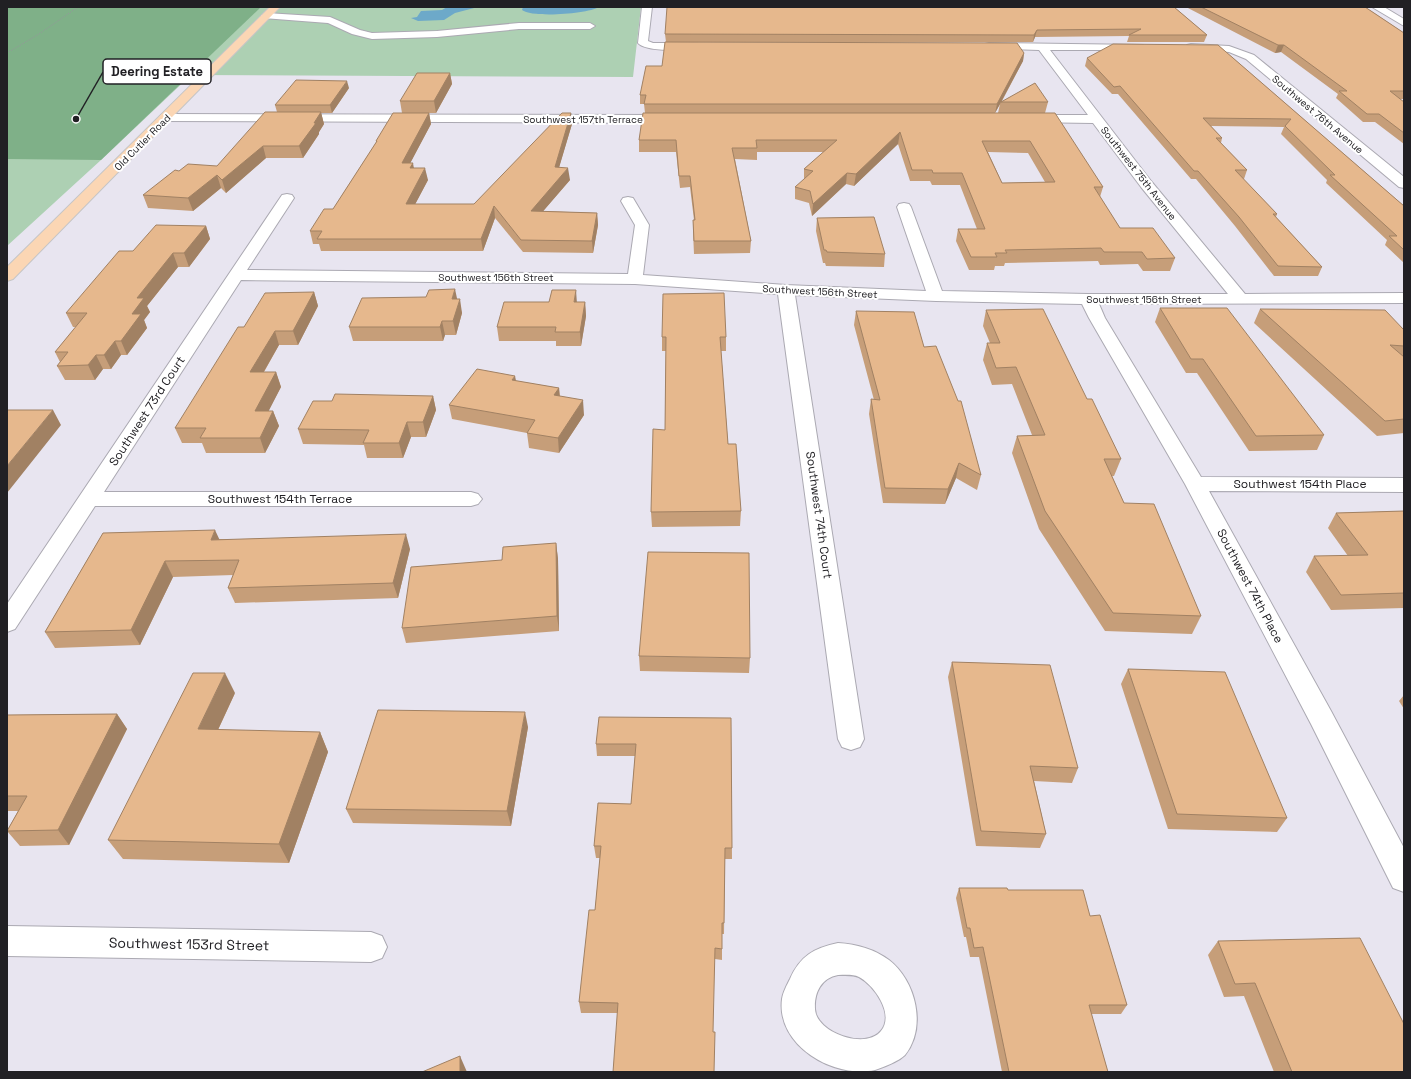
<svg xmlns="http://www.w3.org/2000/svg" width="1411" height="1079" viewBox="0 0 1411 1079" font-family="'Space Grotesk',sans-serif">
	<rect width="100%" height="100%" fill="#e8e5f0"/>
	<path fill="#add0b3" d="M7,7H641L633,77L191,75L101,160L7,246Z"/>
	<path fill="#7fb088" d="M7,7H261L101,160L7,159Z"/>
	<path fill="#6da9c9" d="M447,7H478L455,13L444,20L418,21L411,18L417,17L421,11L442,10Z
		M523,7H599C588,14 532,18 522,10Z"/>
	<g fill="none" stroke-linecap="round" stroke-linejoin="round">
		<g stroke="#aba9b2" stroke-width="2">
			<path id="minor" d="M642,7H652L648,41L653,43H695L699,44L700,46L699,48C687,51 645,52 638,43Z
				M1372,7H1384L1404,19V26Z
				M266,13L330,17L360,30L372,33L437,31L519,23H590L595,26L590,29H519L437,37L372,39L352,34L328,23L263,18L261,16Z
				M989,43L1143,45L1144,47L1143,49L1139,50H1050L1151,181L1245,294L1404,293V303L1099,304L1105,318L1201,477L1404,478V492L1209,491L1331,711L1404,848V892L1393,888L1311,724L1185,484L1089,318L1082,304L936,301L795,295L864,739L860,747L851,750L842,747L838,739L778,294L635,284L241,280L104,492H471L478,494L482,499L478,504L471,506H95L15,629L7,632V604L282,195L287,194L292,195L294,198L247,270L628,274L635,225L621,201L623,198L628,197L633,198L649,225L643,275L786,285L926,291L897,207L899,204L904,203L909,204L911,207L942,291L1088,294H1228L1141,187L1093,123L1025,122L1023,119L1025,116L1029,115H1088L1039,50L985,48L984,46L985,44Z
				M1191,44L1229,46L1254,55L1404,177V188L1399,187L1246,59L1229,52L1187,49L1186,47L1187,45Z
				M165,114L672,115L676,116L678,119L676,122L672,123L161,121L159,118L161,115Z
				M7,926L371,932L382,936L387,947L382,958L371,962L7,956Z
				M838,943C856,944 874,949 889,960C916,981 927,1027 905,1055C899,1061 884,1067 875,1070C833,1079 776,1045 782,999C783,992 787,985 790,979C800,956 814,948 838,943ZM838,975C845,975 853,974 859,977C874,985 895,1014 881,1031C866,1050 816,1033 815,1009C814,993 821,978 838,975Z"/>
		</g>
		<g stroke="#c5c5c6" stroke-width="2">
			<path id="major" d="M270,7H280L13,279L7,281V267Z"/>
		</g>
		<path stroke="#96949c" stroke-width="1" stroke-dasharray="1 1.5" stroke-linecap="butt" d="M7,53L39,34L78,7"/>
		<use href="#minor" fill="#fff" fill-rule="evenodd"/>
		<use href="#major" fill="#fbd6b4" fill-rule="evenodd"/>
	</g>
	<path fill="#c69e79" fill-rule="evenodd" d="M1174,7L1207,35L1204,42H1127L1129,36L1035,37L1033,42H666L665,34Z
		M1186,7H1365L1404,33V99H1400L1404,102V144L1375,122H1363L1336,98L1338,94L1281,52L1275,53Z
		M1218,45L1404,206V263L1385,245L1387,240L1326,183L1327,180L1281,134L1284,127L1211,126L1222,138L1221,143L1247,170L1244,179H1243L1277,214L1276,217L1322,267L1318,276H1274L1235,226L1196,179H1191L1118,94H1112L1085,66L1087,58Z
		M1024,53L1023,61L1002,101L1048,102L1045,113L1103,187L1100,197L1120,228L1175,258L1170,271H1143L1138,264L1100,265L1098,261L1005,263L1004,266H995L994,270H969L956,241L958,229H977L960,185H932L930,181H910L898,144L854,186L846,184L812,216L809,203L795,199V187L804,180V169L824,152H757V160L735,159L751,241L750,253L694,254L693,232V220H694L690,187L680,188L676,152H639V140L645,113L644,104H640V95L662,66ZM1000,104L998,113H995ZM988,152L1028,153L1045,182L1002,183Z
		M450,73L452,84L436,113H402L400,101Z
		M349,88L332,113H321L324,124L319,132V134L303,158H266L226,193L221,188L193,211L148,208L143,195L217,166L277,112L275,105Z
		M429,113L431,124L410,163L414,168L428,180L415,204H474L572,124L559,167L570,180L543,211L597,213L598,225L593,253L523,252L495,218L483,251H321L319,244H313L310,231L333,209L376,143V141Z
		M817,218L885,254L884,267L826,266L825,263H823L816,231Z
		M206,226L210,239L189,267H178L147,306L150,312L144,320L147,328L127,355H121L111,369H103L95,380H65L57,366L60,362L55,352L76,327H73L66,313L133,251Z
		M314,292L318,306L298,345H279L264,372H276L281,387L268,411H273L279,426L265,453H206L202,443H182L175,428L244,327Z
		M457,299L462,313L456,335H445L443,341H353L349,327Z
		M577,302H585L586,316L581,346H556V341H499L497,327Z
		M1160,308L1324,435L1317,450L1249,451L1197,373H1186L1155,322Z
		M1260,309L1404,330V433L1377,436L1254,323Z
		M986,310L1087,399L1121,459L1114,476H1112L1124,503L1201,616L1192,634L1105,631L1039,529L1012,453L1017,436L1032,435L1012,384L992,385L983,360L987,343H990L983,326Z
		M856,311L924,347L981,475L977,490L956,478L945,504L883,503L869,414L871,399L874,400L854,325Z
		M662,337H726V351H721L728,444L741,511L740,526L652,527L651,512L665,430L666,351H662Z
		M516,381L559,388L560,396L584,415L559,453L529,448L527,433L452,419L449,405Z
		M433,396L436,410L426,437H411L403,458H367L364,445L303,444L298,429L332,401Z
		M1404,511V608L1331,610L1306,572L1314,556H1348L1328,528L1336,513Z
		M103,533L220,539L410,549L398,598L235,603L228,588L233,575L173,577L140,645L55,648L45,632Z
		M556,543L558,559L559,631L406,643L402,628L502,560Z
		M639,656L750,658L749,673L640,671Z
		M952,662L1078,768L1072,783L1034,781L1046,834L1040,848L976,846L948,677Z
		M1128,669L1287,818L1277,832L1168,829L1121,684Z
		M235,693L218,730L320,732L328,752L289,863L123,859L108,840Z
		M1404,695V709L1399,701Z
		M117,714L127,729L69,845L20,846L7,831L18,811H7V715Z
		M731,718L732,859H725L724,934H722V960L715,959L617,1013H581L579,1002L595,910L600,858H596L594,846L631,804L635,756H597L596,744Z
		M528,727L511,826L353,823L346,809Z
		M959,888L1008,890L1090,916L1127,1005L1121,1014H1091L1108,1072H1002L979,957H970L966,937H964L956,898Z
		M1218,941L1404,1072H1274L1244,996L1224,997L1208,955Z"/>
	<path fill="#a18163" d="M1037,30L1035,37L1033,42L1034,35Z
		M1278,45H1284L1281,52L1275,53Z
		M1024,53L1023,61L1001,102L1000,104L995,113L997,104Z
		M450,73L452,84L436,113L434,101Z
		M347,81L349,88L332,113L330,105Z
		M321,112L324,124L319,132V134L303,158L299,146L314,123Z
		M429,113L431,124L404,175L402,163Z
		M571,113L572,124L556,178L555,167Z
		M900,132L898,144L854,186L856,174Z
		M263,146L266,158L226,193L222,180Z
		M413,163L415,175L410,168Z
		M425,168L428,180L409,216L406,204Z
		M568,168L570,180L533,223L531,211Z
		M847,173L846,184L812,216L813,204Z
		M217,175L221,188L193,211L188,198Z
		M494,206L495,218L483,251L481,239Z
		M597,213L598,225L593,253L592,241Z
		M206,226L210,239L189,267L184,253Z
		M173,253L178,267L147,306L150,312L144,320L147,328L127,355L121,341L132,314L137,298Z
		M455,289L458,303L452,299Z
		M576,290L577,304L574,302Z
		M314,292L318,306L298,345L293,331Z
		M460,299L462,313L456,335L453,321Z
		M585,302L586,316L581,346L580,332Z
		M442,321L445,335L443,341L440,327Z
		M275,331L279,345L255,387L250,372Z
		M115,341L121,355L111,369L104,355Z
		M96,355L103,369L95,380L88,365Z
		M276,372L281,387L261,426L255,411Z
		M515,376L518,390L512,380Z
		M559,388L560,403L554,395Z
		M433,396L436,410L426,437L423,422Z
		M583,400L584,415L559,453L558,438Z
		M53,410L61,425L7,493V466Z
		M273,411L279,426L265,453L260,438Z
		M407,422L411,437L403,458L399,443Z
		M959,463L956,478L945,504L948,489Z
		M215,530L222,545L211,540Z
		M406,534L410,549L398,598L393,583Z
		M556,543L558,559L559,631L557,616Z
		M165,561L173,577L140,645L131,630Z
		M225,673L235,693L209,749L198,729Z
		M525,712L528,727L511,826L507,811Z
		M117,714L127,729L69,845L58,830Z
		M320,732L328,752L289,863L279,844Z
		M460,1056L467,1072H460Z"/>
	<path fill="#e6b88d" stroke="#a18163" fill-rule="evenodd" d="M667,7H1174L1207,35H1129L1141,29L1037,30L1034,35L665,34Z
		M1201,7H1365L1404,33V91H1390L1404,102V133L1379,114H1367L1339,91H1347L1284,45H1278Z
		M665,42L1017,43L1024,53L997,104H644L646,95H640L646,66H662Z
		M1113,44L1218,45L1404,206V250L1389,236H1397L1330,175H1335L1285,126L1291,119L1203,118L1222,138H1216L1247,170H1235L1277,214H1273L1322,267L1278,266L1239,217L1198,171H1194L1120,86L1114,87L1087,58Z
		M417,73H450L434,101H400Z
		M296,80L347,81L330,105H275Z
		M1035,83L1048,102H1001Z
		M265,112H321L314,123H316L299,146H263L222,180L217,175L188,198L143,195L175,170L179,171L188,164L217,166Z
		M393,113H429L402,163H413L410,168H425L406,204H474L562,113H571L555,167L568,168L531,211L597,213L592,241L521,240L494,206L481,239H317L322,231H310L324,209H333L377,141H376Z
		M643,113H1055L1103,187H1094L1120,228H1153L1175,258L1147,259L1142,252H1104L1101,248L1005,250L1007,253H995L997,257H971L958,229H985L962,173H933L932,170H912L900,132L856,174L847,173L813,204L810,191L795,187L813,171L804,169L837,140H756L757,148H732L751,241H694L693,220H695L690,176H679L676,140H639ZM982,141H1030L1055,182L1002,183Z
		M874,217L885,254L827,252L826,250H824L817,218Z
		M156,225L206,226L184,253H173L137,298H144L132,314H141L121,341H115L104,355H96L88,365L57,366L68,352H55L87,313H66L119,251H133Z
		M455,289L452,299H460L453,321H442L440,327H349L362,298L426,297L429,290Z
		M552,290H576L574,302H585L580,332H555L556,327H497L504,302H549Z
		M314,292L293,331H275L250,372H276L255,411H273L260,438H200L206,428H175L238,327H244L265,293Z
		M724,293L726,337H720L728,444H736L741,511L651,512L653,429L665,430L666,337H662L663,294Z
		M1160,308H1227L1324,435L1256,436L1203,359H1191Z
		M1043,309L1087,399H1092L1121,459H1104L1124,503L1154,504L1201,616L1113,613L1045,511L1017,436L1045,435L1016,367L996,368L987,343H1000L986,310Z
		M1260,309L1385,310L1404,330V346L1390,345L1404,357V419L1385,421Z
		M856,311L914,312L924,347L936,346L958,401H961L981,475L959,463L948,489L885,488L871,399L880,400Z
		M477,369L515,376L512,380L559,388L554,395L583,400L558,438L527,433L535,420L449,405Z
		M335,394L433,396L423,422H407L399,443H363L369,430L298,429L313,401H332Z
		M7,410H53L7,466Z
		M1404,511V593L1341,595L1314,556L1368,555L1336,513Z
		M215,530L211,540L406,534L393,583L228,588L239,560L165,561L131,630L45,632L103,533Z
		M556,543L557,616L402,628L411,567L502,560L503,547Z
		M648,552L749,553L750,658L639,656Z
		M952,662L1050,665L1078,768L1030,766L1046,834L981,831Z
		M1128,669L1225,672L1287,818L1177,814Z
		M193,673H225L198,729L320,732L279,844L108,840Z
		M378,710L525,712L507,811L346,809Z
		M117,714L58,830L7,831L27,796H7V715Z
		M599,717L731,718L732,848H725L724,923H722V949L715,948L713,1032H715L714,1072H613L618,1003L579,1002L589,910H595L601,846H594L598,803L631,804L636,744H596Z
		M959,888H1007L1008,890H1083L1090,916L1100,915L1127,1005H1089L1108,1072H1009L983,947L974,948L970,928H967Z
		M1360,938L1404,1024V1072H1292L1255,983L1235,984L1218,941Z
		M460,1056V1072H422Z"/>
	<g text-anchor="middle" stroke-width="4" stroke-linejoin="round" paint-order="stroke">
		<g font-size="10" fill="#212024" stroke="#fff">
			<text transform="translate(1318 114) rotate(40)" y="4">Southwest 76th Avenue</text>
			<text x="583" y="123">Southwest 157th Terrace</text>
			<text transform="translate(142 142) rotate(-45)" y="4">Old Cutler Road</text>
			<text transform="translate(1139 173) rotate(52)" y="4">Southwest 75th Avenue</text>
			<text x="496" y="281">Southwest 156th Street</text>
			<text transform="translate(820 291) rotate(3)" y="4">Southwest 156th Street</text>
			<text x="1144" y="303">Southwest 156th Street</text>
		</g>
		<g font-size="12" fill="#212024" stroke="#fff">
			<text transform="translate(147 411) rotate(-57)" y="4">Southwest 73rd Court</text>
			<text x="1300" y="488">Southwest 154th Place</text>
			<text x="280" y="503">Southwest 154th Terrace</text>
			<text transform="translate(819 515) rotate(82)" y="4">Southwest 74th Court</text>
			<text transform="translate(1250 586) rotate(62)" y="4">Southwest 74th Place</text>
		</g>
		<g font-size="14" fill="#212024" stroke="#fff">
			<text transform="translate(189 944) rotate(1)" y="5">Southwest 153rd Street</text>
		</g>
	</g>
	<path fill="none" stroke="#212024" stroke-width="1.5" d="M76 119L103 72"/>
	<circle fill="#212024" stroke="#fff" stroke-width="1.5" cx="76" cy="119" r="4"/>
	<rect fill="#fff" stroke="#212024" stroke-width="1.5" x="103" y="59" width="108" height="25" rx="4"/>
	<g font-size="13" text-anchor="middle" font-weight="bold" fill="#212024">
		<text x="157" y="76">Deering Estate</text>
	</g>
	<rect width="1411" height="1079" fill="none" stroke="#212024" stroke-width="16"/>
</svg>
